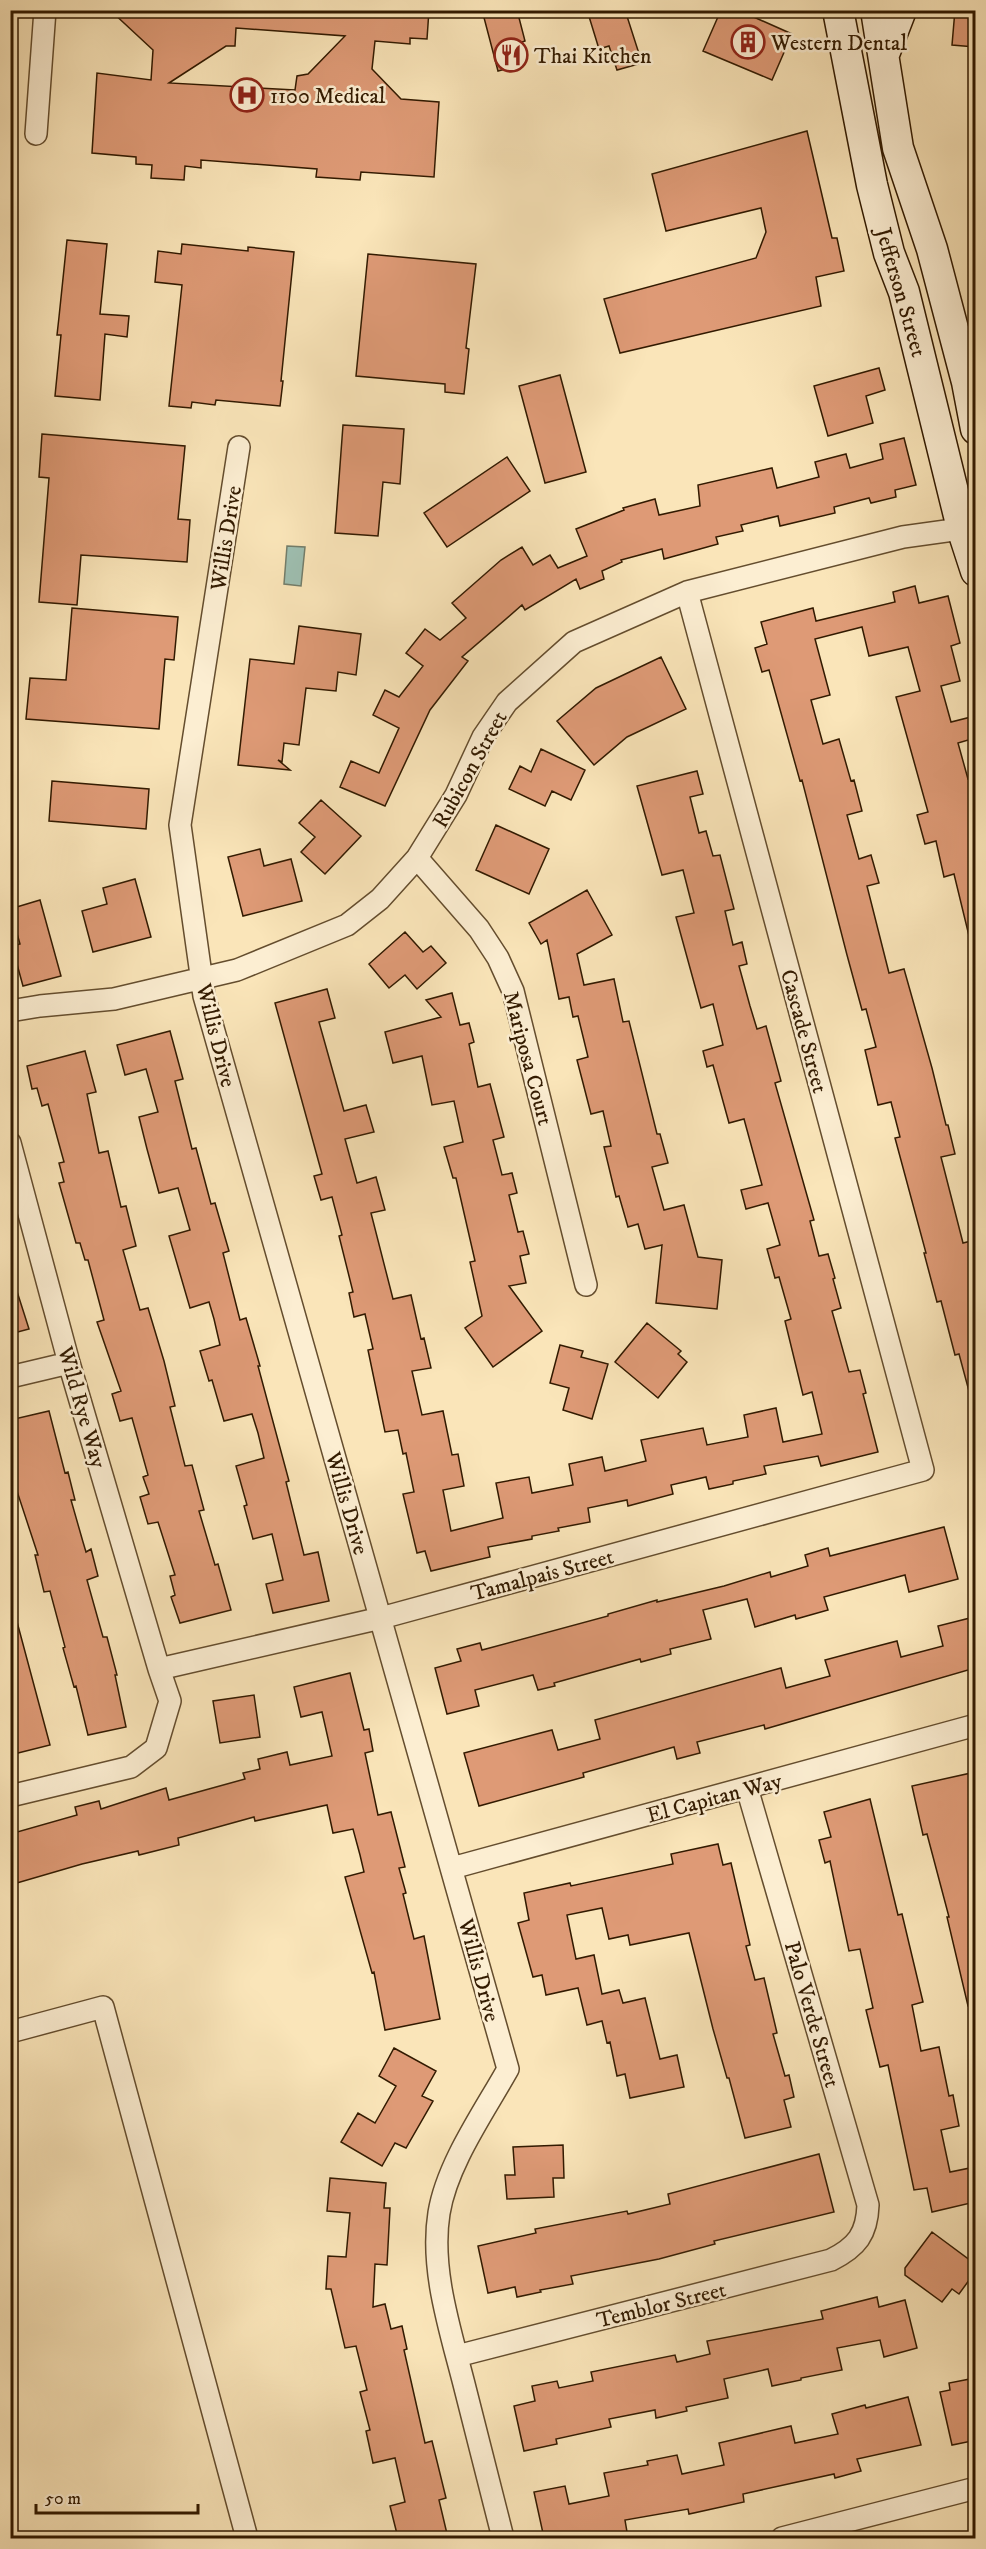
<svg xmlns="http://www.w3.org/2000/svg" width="986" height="2549" viewBox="0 0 986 2549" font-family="'IM FELL DW Pica',serif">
	<rect width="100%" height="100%" fill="#fae5b9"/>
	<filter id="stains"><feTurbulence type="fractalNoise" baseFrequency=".00333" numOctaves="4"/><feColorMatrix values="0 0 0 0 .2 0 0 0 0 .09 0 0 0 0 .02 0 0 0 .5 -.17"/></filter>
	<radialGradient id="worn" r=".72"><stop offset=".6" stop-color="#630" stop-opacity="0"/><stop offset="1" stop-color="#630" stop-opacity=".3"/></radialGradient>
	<path fill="#9ebfb1" stroke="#737d6a" stroke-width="1.5" d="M287,546L305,547L301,586L284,584Z"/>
	<path fill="#de9a76" stroke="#321a00" stroke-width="1.5" fill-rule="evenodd" d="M110,10H429L427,39L410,38V44L375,41L372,69L401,99L439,102L434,177L361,172L360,180L316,177L317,169L201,160V168L185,166L184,180L151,178L152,165L136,164V157L92,153L97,73L151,80L153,50ZM236,28L345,36L308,74L297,76L295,90L169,83L226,46H235Z
		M482,10H517L525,41L519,43L524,64L498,71Z
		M587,10H625L642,63L617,70L609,46L599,49Z
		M721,10H738L792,34L772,80L703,51Z
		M955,10H975V47L952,45Z
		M807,131L832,238H837L844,271L816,277L821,306L620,353L604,299L756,258L766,232L761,208L666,231L652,174Z
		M67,240L107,244L100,314L129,316L127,337L105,334L100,400L55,396L61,335H57L59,317Z
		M182,244L248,251V247L294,252L281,381H283L280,406L216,400L215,405L192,402L191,408L169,406L182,285L155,282L158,251L181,254Z
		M368,254L476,264L466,348L469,349L464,394L445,392V384L356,376Z
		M879,368L885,390L866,396L873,423L828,436L814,386Z
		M560,375L586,472L545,483L519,386Z
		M343,425L404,429L400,484L383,482L378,536L335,533Z
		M42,434L185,446L178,519L190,520L187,562L81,555L77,605L39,602L49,478L39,477Z
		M904,438L916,485L895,490L896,497L871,503L869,498L834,507L835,513L780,526L778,516L741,525L743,531L716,537L718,544L664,559L662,549L621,560L622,562L602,571L604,579L580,589L576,579L525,610L522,605L462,657L468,661L430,710L385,806L340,787L351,761L379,773L399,728L373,715L385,690L399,697L423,666L406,653L425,629L440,640L466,618L452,603L501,560L522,547L533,565L550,555L558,568L587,556L576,529L624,510L623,508L655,499L659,515L700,506L698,485L772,468L777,488L819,477L815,462L846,454L850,468L883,459L880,444Z
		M507,457L530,491L447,547L424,513Z
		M915,586L919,603L948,596L960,643L951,646L960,681L941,686L951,722L971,717L975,734V738L958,743L968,779L975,777V935L969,936L954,874L944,877L936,841L925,844L917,815L928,812L896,697L920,691L908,647L869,656L862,627L815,639L830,695L811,700L823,744L839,739L851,781L854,780L862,811L847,815L859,859L871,855L879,883L867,886L889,973L904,969L932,1068L946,1125H948L955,1154L941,1157L963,1243L975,1240V1394L970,1395L959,1354L955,1355L941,1301L937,1302L924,1253H926L895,1138L900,1137L891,1102L878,1105L865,1050L876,1047L866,1009L862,1010L847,955L802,780L800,781L769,670L762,672L755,648L767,644L761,622L813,608L816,621L895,602L893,592Z
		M72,608L178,617L174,660L165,659L159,729L26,719L30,678L66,680Z
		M299,626L361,634L356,675L338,672L336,691L306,688L299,745L284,743L282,762L278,760L290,770L238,765L250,659L294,664Z
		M661,657L686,709L627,737L594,765L557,721L596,688Z
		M541,749L585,770L571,800L552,791L545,806L509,789L520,766L531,772Z
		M697,771L703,794L690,797L699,833L706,831L713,856L720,855L734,909L725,911L733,945L742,942L747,964L739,966L750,1006L757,1029L766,1026L781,1081L775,1083L814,1220L810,1221L819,1256L828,1254L835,1278L833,1279L841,1308L832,1311L849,1372L860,1370L866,1393L863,1394L878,1452L821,1466L818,1456L764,1466L766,1474L733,1481V1484L709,1489L706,1477L671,1485L673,1494L628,1506L627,1500L588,1508L590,1522L558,1528L559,1531L532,1536V1539L488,1547L490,1557L431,1571L425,1551L417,1553L403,1494L414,1492L406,1453L403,1454L398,1430L385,1432L368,1350L373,1349L365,1314L354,1317L349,1293L353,1292L339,1236L342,1235L332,1197L321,1200L314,1176L322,1174L275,1003L327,989L335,1018L319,1022L344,1111L366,1105L374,1132L345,1139L357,1183L376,1177L385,1210L371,1213L393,1299L411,1295L421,1339L424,1338L431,1368L412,1371L422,1415L443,1411L452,1455L458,1454L464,1486L443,1490L451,1531L503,1518L496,1483L529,1477L532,1493L573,1485L569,1464L602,1457L605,1471L646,1461L641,1440L703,1428L707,1445L748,1437L744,1415L776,1408L783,1442L822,1434L812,1392L803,1395L785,1321L791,1319L779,1277L775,1278L767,1249L780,1245L768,1203L746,1209L741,1190L762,1185L744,1119L729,1123L713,1065L707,1067L703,1051L723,1045L713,1004L701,1008L676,917L694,913L683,870L662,875L637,786Z
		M52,781L149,789L146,829L49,821Z
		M321,800L361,836L325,874L301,852L315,837L299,823Z
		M496,825L549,849L529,894L476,870Z
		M260,849L264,866L291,859L302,901L243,916L228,857Z
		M135,879L151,937L93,952L82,911L107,904L103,888Z
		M587,890L612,935L577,954L584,985L614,979L623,1022L629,1021L657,1134H660L668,1163L652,1167L664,1210L684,1205L698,1257L722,1260L717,1309L656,1303L662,1245L645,1249L638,1224L628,1227L619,1196L616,1197L604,1147L611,1146L603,1111L591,1114L583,1083L577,1060L588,1057L578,1016L573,1017L569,997L559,999L547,940L541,944L529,923Z
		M40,900L61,976L23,986L12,946L20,944L10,909Z
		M405,932L423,952L431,946L446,963L417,989L405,975L389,988L369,964Z
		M452,993L460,1025L469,1023L474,1042L469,1044L478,1087L490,1084L504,1137L493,1140L502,1175L512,1173L517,1193L509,1195L518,1232L523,1231L529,1254L520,1256L526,1283L509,1286L542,1331L493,1367L465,1328L482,1316L470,1262L475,1261L456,1178H453L444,1147L463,1142L454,1101L432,1105L422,1056L393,1063L385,1032L441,1017L426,1000Z
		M170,1031L183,1079L175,1081L192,1149L196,1148L211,1204L215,1203L229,1251L223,1253L240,1320L246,1318L260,1366H258L289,1481L286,1482L304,1555L318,1552L329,1601L273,1613L266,1584L283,1580L272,1534L253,1539L244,1506L247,1505L236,1466L264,1458L258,1433L252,1414L224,1421L212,1380L209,1381L200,1351L220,1345L214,1319L209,1302L190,1308L169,1236L190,1230L178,1188L159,1193L147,1149L139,1117L158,1112L146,1069L125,1075L117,1045Z
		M85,1051L96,1092L87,1094L99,1153L108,1151L121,1207L126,1206L136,1246L123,1250L140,1310L148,1308L164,1361L175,1406L170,1407L185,1466L192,1465L204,1510L199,1511L215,1565L218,1564L231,1610L180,1623L171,1597L175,1595L170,1576L175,1575L158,1522L148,1524L140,1497L149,1494L143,1477L148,1475L132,1418L120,1421L112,1394L121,1391L97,1322L104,1320L88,1260H85L80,1243H76L59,1183L64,1182L59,1163L64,1162L48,1104L42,1106L37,1088L32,1089L27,1066Z
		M10,1282H14L29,1329L10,1334Z
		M647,1323L681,1351L678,1354L687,1362L658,1398L615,1362Z
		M560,1345L583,1351L581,1357L608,1364L592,1419L563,1410L569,1388L550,1383Z
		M49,1411L65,1473L68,1472L75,1500H71L83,1542L86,1552L91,1549L98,1576L87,1580L103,1637H107L117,1675H115L126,1727L88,1735L76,1686L74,1687L63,1648L65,1647L50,1591L44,1592L35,1555H38L10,1470V1420Z
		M944,1527L958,1579L909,1592L905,1575L824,1597L828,1610L796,1619L795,1615L755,1627L747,1599L703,1610L711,1639L670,1649L671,1654L641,1662L640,1659L554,1683L555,1686L538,1690L533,1675L475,1690L479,1706L447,1714L435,1668L461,1661L457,1649L480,1643L482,1650L608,1616V1614L657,1600V1602L724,1586L770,1572L771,1577L808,1566L805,1555L828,1548L830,1556Z
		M10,1618H16L50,1745L10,1755Z
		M970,1618L975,1638V1668L765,1729L764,1725L697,1742L700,1753L677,1759L674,1747L583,1773L584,1777L479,1806L464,1753L552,1730L558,1750L600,1739L595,1720L781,1668L786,1688L830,1676L825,1660L870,1648L897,1641L901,1657L943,1646L938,1626Z
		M350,1673L364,1730L369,1729L373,1751L365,1753L378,1815L391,1812L405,1867L399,1868L406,1893L403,1894L414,1939L424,1936L440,2019L385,2030L374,1972L372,1973L345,1877L364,1872L360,1855L353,1829L333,1833L327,1805L255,1821L254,1817L178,1838L179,1845L139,1855L138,1851L82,1864L10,1885V1834L77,1815L75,1807L99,1801L101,1809L166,1788L169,1800L245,1779L243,1773L260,1769L258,1759L287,1752L290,1765L332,1756L322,1712L301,1717L294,1687Z
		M254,1695L260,1737L220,1743L213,1701Z
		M971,1773L975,1796V2005L968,2006L947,1917H949L927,1834L923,1835L912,1786Z
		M870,1799L898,1915L902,1914L923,2002L912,2005L921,2051L939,2047L949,2096L953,2095L959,2126L941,2130L950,2172L970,2168L975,2194V2202L932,2212L927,2188L914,2190L888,2065L880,2067L866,2010L873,2008L860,1949L849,1951L830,1861L825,1863L819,1840L831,1837L824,1812Z
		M718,1844L723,1865L731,1863L750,1945L746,1946L755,1980L764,1978L777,2033L773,2034L785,2076L789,2075L794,2097L784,2100L791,2127L745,2138L729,2078H727L713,2029L689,1933L630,1945L628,1935L609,1939L602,1908L567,1915L576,1959L594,1955L602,1994L619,1990L623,2003L645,1998L660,2059L677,2055L684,2087L630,2098L625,2074L617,2076L610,2042L607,2043L602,2021L587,2025L578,1988L546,1995L542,1975L533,1977L518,1923L529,1920L524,1893L570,1883L571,1886L673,1864L671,1854Z
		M394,2048L436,2071L422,2096L433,2101L406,2148L395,2143L382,2166L341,2142L358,2113L375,2123L396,2086L379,2076Z
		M563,2145L564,2178H553L554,2197L507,2199L505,2175H515L513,2147Z
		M819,2154L834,2212L714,2241L715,2244L659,2259L571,2276L573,2284L540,2290L541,2292L517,2297L515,2287L488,2293L478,2246L536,2233L535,2229L627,2211L628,2214L670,2204L668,2194Z
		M330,2178L386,2183L384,2208H390L387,2265L375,2264L373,2307L385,2304L391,2329L402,2326L407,2349L404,2350L425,2443L432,2441L446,2498L439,2500L448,2538H398L390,2506L405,2502L395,2458L373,2463L366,2431L370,2430L360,2392L367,2390L356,2346L345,2348L331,2289H326L328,2256L346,2257L350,2213L327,2211Z
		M932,2232L975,2264V2272L959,2294L952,2289L942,2302L905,2275V2268Z
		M877,2297L879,2307L905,2300L917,2348L884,2357L880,2340L837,2348L842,2370L801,2378V2380L772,2386L768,2369L724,2379L728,2398L686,2407L687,2411L656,2418L655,2410L609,2419L611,2427L556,2439L557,2444L524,2451L514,2406L535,2401L532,2386L557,2381L559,2388L593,2381L591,2372L675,2355L677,2362L710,2354L707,2341L823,2319L821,2311Z
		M975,2378V2429L970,2430L972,2441L952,2445L940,2392L950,2390L949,2383Z
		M908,2397L921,2445L857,2459L861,2471L835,2478L834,2474L743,2494L744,2502L689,2514L688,2509L625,2520L627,2532L597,2538H572L571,2534L544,2538L534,2492L565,2486L569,2504L609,2496L604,2473L648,2465L647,2461L677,2455L682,2474L724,2465L719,2443L791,2426L795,2443L838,2434L832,2414L865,2405L866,2408Z"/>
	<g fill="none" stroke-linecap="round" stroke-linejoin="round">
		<g stroke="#644d2e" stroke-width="24">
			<path id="street" d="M36,134L45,10
				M239,447L180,825L204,996L508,2069C484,2112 447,2164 439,2213C430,2269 450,2329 464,2384C477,2435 490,2487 503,2538
				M417,858L479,929L498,958L513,991L586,1285
				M10,1011L40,1006L114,999L237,970L347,925L380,899L417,858L456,795L483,737L507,702L574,642L687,592L903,537L975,527
				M10,1143L69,1363L159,1669L170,1701L156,1748L131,1767L10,1796
				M10,1377L69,1363
				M159,1669L381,1618L923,1470L687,592
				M452,1868L976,1725
				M10,2032L103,2007L247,2538
				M457,2356L831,2260C857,2247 867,2234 868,2205L747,1788
				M782,2538L976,2488"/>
		</g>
		<g stroke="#321a00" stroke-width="33">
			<path id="secondary" d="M838,10L872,185L889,253L904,292L962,528L976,571
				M876,10L898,148L932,249L967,382L976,429
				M884,54L901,10"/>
		</g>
		<use href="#street" stroke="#fceed2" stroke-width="21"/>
		<use href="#secondary" stroke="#fceed2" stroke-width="30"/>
	</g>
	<defs>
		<g id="building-ring" transform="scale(1.725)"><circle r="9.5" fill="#fceed2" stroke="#8f2418" stroke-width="1.5"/><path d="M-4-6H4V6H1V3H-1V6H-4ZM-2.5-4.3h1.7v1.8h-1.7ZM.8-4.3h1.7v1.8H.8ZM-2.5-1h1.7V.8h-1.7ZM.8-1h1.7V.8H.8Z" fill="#8f2418"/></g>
		<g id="restaurant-ring" transform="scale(1.725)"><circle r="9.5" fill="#fceed2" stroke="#8f2418" stroke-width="1.5"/><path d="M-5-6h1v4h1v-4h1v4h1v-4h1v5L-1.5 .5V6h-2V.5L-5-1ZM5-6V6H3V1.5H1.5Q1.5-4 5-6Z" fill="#8f2418"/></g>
		<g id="hospital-ring" transform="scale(1.725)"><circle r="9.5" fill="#fceed2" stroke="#8f2418" stroke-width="1.5"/><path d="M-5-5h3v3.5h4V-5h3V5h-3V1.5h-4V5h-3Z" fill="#8f2418"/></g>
	</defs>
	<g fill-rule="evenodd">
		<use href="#building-ring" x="748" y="42"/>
		<use href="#restaurant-ring" x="511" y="55"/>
		<use href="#hospital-ring" x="247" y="95"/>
	</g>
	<g text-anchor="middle" stroke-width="5" stroke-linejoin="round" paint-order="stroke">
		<g font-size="22" fill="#321a00" stroke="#fceed2" text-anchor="start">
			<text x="771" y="50">Western Dental</text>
			<text x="534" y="63">Thai Kitchen</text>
			<text x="270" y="103">1100 Medical</text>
		</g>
		<g font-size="22" fill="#321a00" stroke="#fceed2">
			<text transform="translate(902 292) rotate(74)" y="8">Jefferson Street</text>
			<text transform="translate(225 538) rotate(-81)" y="8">Willis Drive</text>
			<text transform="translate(469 769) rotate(-61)" y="8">Rubicon Street</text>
			<text transform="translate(805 1031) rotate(75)" y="8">Cascade Street</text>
			<text transform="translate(217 1035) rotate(76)" y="8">Willis Drive</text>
			<text transform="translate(529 1058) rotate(75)" y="8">Mariposa Court</text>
			<text transform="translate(83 1407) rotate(74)" y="8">Wild Rye Way</text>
			<text transform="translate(348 1503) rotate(74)" y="8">Willis Drive</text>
			<text transform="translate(542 1574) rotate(-15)" y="8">Tamalpais Street</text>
			<text transform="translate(714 1797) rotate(-15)" y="8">El Capitan Way</text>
			<text transform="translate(480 1970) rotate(75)" y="8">Willis Drive</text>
			<text transform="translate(813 2014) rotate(74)" y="8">Palo Verde Street</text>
			<text transform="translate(661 2304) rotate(-14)" y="8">Temblor Street</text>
		</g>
	</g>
	<rect width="986" height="2549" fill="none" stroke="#fae5b9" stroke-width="36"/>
	<rect x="12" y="12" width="962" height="2525" fill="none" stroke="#321a00" stroke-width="3"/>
	<rect x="18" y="18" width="950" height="2513" fill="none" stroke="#321a00" stroke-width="1.5"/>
	<path d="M36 2504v9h162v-9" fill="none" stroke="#321a00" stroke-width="3"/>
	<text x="45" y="2504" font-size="18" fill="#321a00" stroke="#fceed2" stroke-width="4.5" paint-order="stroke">50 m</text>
	<rect width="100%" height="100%" filter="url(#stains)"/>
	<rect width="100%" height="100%" fill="url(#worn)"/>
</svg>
